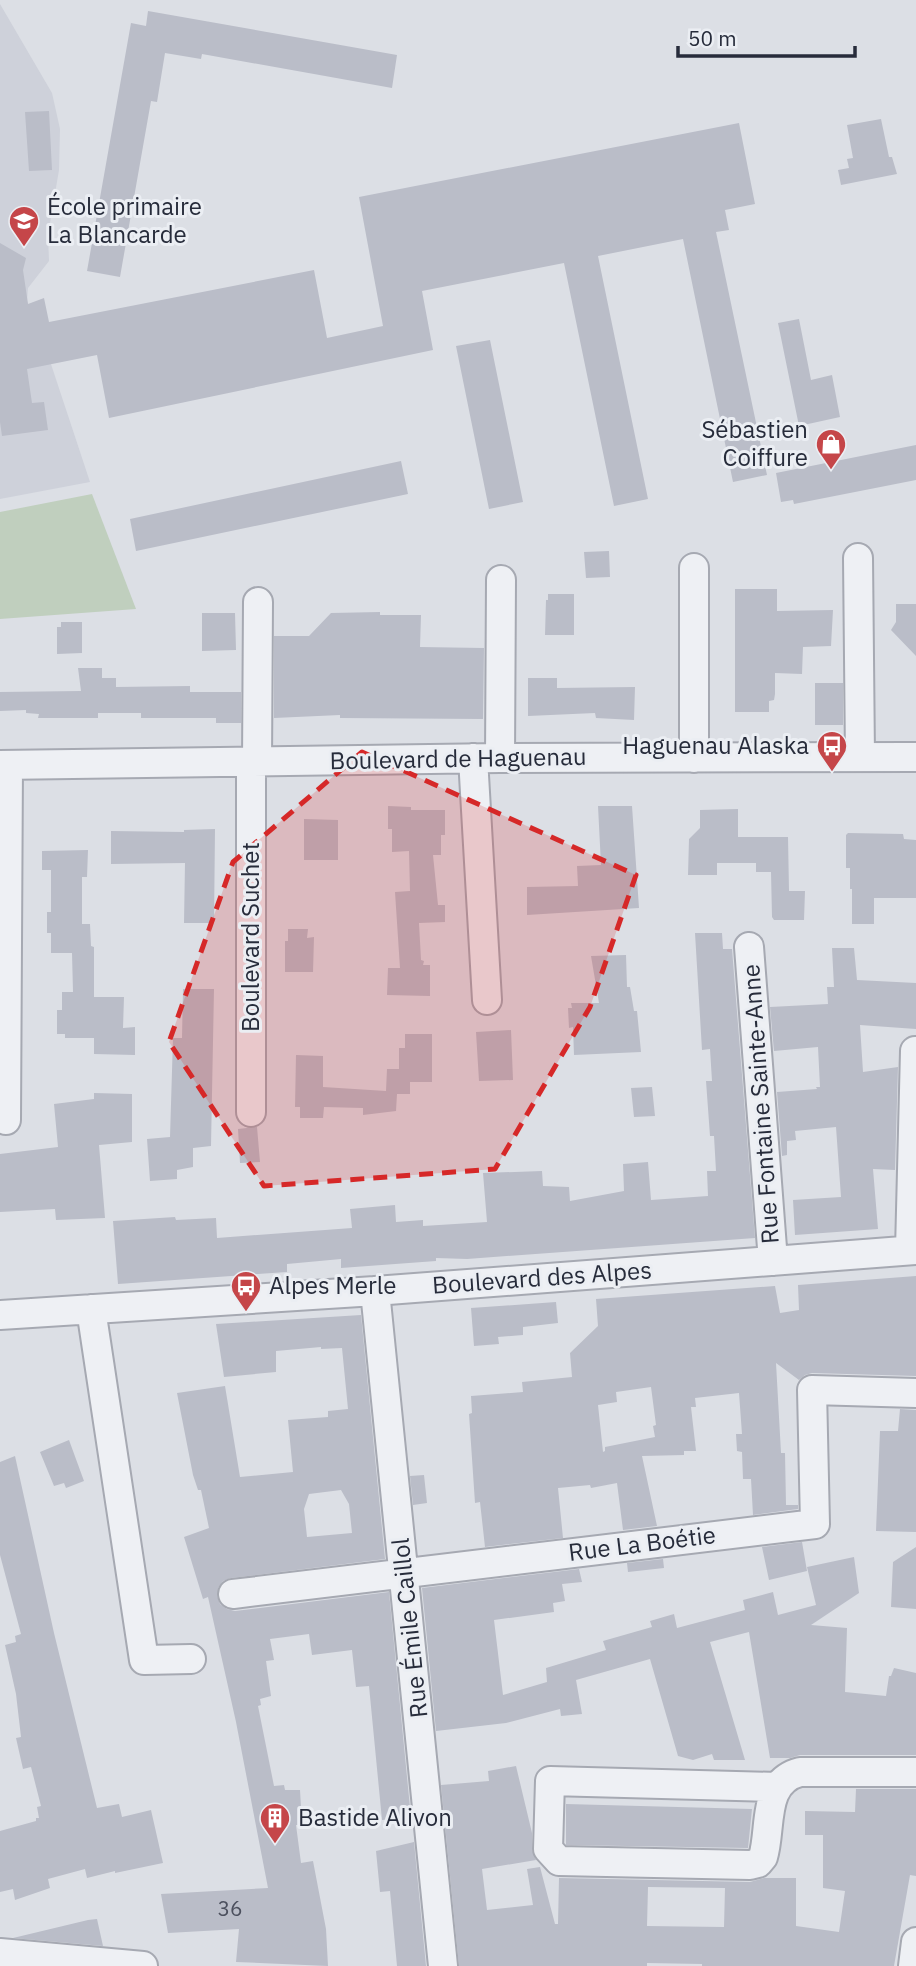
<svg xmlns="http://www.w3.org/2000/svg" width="916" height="1966" viewBox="0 0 916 1966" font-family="'IBM Plex Sans',sans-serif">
	<rect width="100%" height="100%" fill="#dcdfe5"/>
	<path fill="#ced1da" d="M0,4L52,93L60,129L59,170L48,235L49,261L28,288L27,301L47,352L90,482L0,499Z"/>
	<path fill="#c0cfbe" d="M92,494L136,609L0,619V512Z"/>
	<path fill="#babdc8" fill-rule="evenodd" d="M148,11L397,55L392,88L202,54L201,59L165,53L157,102L151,101L120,277L87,271L131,23L146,26Z
		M49,111L52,170L29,171L25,112Z
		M881,119L889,157H892L897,174L841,185L838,170L849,168L847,159L853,158L847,125Z
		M739,123L755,204L725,210L729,230L716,232L767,475L733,482L683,239L598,256L648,499L614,506L564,263L422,291L433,350L109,418L97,355L27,369L32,403L44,402L48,430L2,436L0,422V243L26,258L23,270L28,304L44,298L49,322L314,270L327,338L383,326L359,197Z
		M799,319L811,380L832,375L840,417L799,426L778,323Z
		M490,340L523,502L489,509L456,346Z
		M916,445V480L794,504L793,500L781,502L776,473Z
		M401,461L408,494L136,551L130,519Z
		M609,551L610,577L586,578L584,552Z
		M735,589H777V611L833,610L831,646L803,647L802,674L775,673V694L774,700L769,701V712H735Z
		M548,594H574V635H545L546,600H548Z
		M896,604H916V656L891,630L896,622Z
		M380,612V615H421L420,647L484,648L483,719L340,718V715L274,718V636H309L331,613Z
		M202,613H235L236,650L202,651Z
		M61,622H82V653L57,654V627H61Z
		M78,668H102V678H116V687L190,686V692H241V723H216V718H141V713H98V718H38L39,714L26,713V710L0,711V692L81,691Z
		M528,678H557V688L635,687L634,720L596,718L595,713L528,716Z
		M815,683H843V725H815Z
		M388,806L411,807V810H445V835H441V855H433L438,905H445V922L419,923L421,960L424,961L423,965H430V996L387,995L388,968H400L395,892L410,891L409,851L392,852V829H388Z
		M598,806H632L639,908L527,915V887L578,886L577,866L601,865Z
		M738,809V837H788L789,891H805L804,920H774L772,917L771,872H756V863H717V875H688L689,839L700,828V810Z
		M304,819L338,820V860H304Z
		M215,829L214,923H184L185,863L111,864V831L184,832V830Z
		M848,833L903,834L904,839L916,840V898H874V924H852V889H850V868H846V835Z
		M88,850L87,877H82V924H90L91,946L94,947V997H124L123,1028L135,1027V1055L94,1054V1038H65V1034H57V1010H62V992H73L72,953H51V933H47V912H51V870H42V851Z
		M288,929H308L307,938L314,937L313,972H285V941H288Z
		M695,933H722L723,949H732L755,1238L467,1259L436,1258V1261L341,1268V1259L287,1264V1272L118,1284L113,1221L175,1217L176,1220L216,1218L217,1238L352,1228L350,1209L395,1205L396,1222L423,1220V1226L487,1222L483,1173L542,1171L543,1186L569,1187L570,1201L624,1191L623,1164L648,1162L651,1200L708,1196L707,1171H716L714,1136H710L706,1081H712L710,1049L702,1050Z
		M832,948H854L857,980L916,983V1029L860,1025L863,1072L898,1067L895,1170L873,1169L878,1229L795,1235L793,1200L841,1197L836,1127L795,1131L796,1140L787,1141V1155L782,1156L777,1092L817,1089L816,1087H820L818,1047L774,1051L770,1007L828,1004L827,987H834Z
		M626,955L627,987H630L634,1011H637L641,1052L574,1055L573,1027L569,1028L568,1008H572L571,1003H599L591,956Z
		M183,989H214L211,1146L193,1148V1167L177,1170V1179L150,1181L147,1139L170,1137L173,1038H182Z
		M511,1030L513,1080L479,1081L476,1032Z
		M405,1034H432V1082H410V1094H397L396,1111L363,1115V1108L324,1107L323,1118H300V1107H295L296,1055L323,1056V1087L386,1091L387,1069H399V1048H405Z
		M652,1087L655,1116L634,1117L631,1088Z
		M94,1093L132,1094V1142L99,1145L105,1218L56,1220L55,1209L0,1212V1154L58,1147L54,1104L94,1099Z
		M257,1127L260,1162L240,1163L238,1129Z
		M916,1276V1376L812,1373L805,1375L799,1380L776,1363L781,1453H785L786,1505H798V1509L753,1515L751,1479H743L742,1452L737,1451L736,1434H742L739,1393L695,1398L696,1407H691L696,1451H684V1455L642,1456L657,1526L623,1530L617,1483L591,1488L590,1485L558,1488L563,1538L485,1547L480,1502L475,1503L469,1414L472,1413L471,1396L523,1392L522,1382L572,1377L570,1353L598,1326L596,1299L775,1286L780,1313L799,1310L798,1285ZM651,1387L656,1425L653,1426L655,1437L605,1447V1451L603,1452L598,1405L617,1402L616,1392Z
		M556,1302L558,1323L523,1327V1335L498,1337L499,1344L474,1346L471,1308Z
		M361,1315L385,1559L231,1578L223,1581L218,1588L217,1595L220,1604L227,1609L235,1611L389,1592L411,1818L382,1820L369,1686L356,1687L352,1650L312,1655L309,1634L270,1639L274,1660L266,1661L271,1696L260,1699L261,1705L258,1706L274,1786L284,1785L285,1790H300L302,1825H296L301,1863L313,1861L326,1929L328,1966L236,1962L239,1929L168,1933L161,1894L268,1888L236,1722L208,1597L203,1599L184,1537L209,1528L201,1490H198L193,1475L177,1393L225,1386L240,1477L293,1472L288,1420L328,1417V1411L348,1409L342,1348L321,1349V1347L276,1351V1372L224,1377L216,1324ZM341,1490L349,1504L352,1533L307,1537L304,1509L309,1494Z
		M900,1409L916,1410V1532L876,1531L880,1431H898Z
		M69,1440L84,1481L66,1488L64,1483L54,1486L40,1452Z
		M15,1456L54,1633L97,1808L119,1804L122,1817L151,1810L163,1863L115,1873V1871L87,1878L85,1869L48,1879L50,1888L15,1900L13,1889L0,1892V1831L36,1821V1818H39L37,1807L41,1806L31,1767L23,1769L16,1738L21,1737L16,1694L5,1645L16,1642L15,1636L21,1634L0,1555V1462Z
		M424,1475L427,1503L413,1505L410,1476Z
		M802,1542L807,1571L769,1580L762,1547Z
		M916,1547V1609L891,1607L893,1562Z
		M854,1557L859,1593L811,1625L847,1628L845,1692L886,1696L889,1676H891L894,1668L916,1673V1755H800L790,1758H770L749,1632L710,1642L745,1760H714L712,1754L693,1760L678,1756L650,1659L576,1680L582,1714L561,1716L560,1709L506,1723L436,1731L422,1588L579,1569L582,1582L562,1584L565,1601L553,1603L554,1612L494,1620L503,1695L547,1682L546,1668L606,1650L603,1641L652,1627L650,1621L674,1614L677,1628L745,1610L743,1600L773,1592L778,1615L816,1605L807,1567Z
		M663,1559L664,1568L628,1572L627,1563Z
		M516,1766L532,1833V1850L536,1860L482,1869L487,1910L533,1905L527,1869L540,1867L555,1924H558L559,1878L750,1882L764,1878H796V1926L839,1932L845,1891L823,1888V1835H805V1811L855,1812L856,1789H916V1876L910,1875L894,1966H702V1964L647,1963V1966H459L441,1785L489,1781L488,1771ZM648,1887L725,1888L724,1927L647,1926Z
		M566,1804L752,1809L748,1848L566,1845Z
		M414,1842L426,1966H397L390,1891L380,1892L376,1851Z
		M97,1919L103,1946L13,1938L88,1920Z"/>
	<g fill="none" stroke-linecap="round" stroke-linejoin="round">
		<g stroke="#a6a9b2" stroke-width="32">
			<path id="minor" d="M858,558L860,757
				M473,758L487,1000
				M500,758L501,580
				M694,758V568
				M251,762V1112
				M257,762L258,602
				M0,765L500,758L916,757
				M749,947L773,1261
				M6,1120L8,765
				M910,1250L915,1051
				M375,1291L443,1966
				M91,1309L144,1660L191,1659
				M0,1315L375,1291L916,1250
				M233,1594L815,1524L812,1390L916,1393
				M778,1787L550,1781L548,1849L559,1861L750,1865L758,1863L763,1857C772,1828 761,1782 800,1772H916
				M0,1953L143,1966
				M913,1966L916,1942"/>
		</g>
		<use href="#minor" stroke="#eef0f4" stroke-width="28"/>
	</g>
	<path fill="#d62828" fill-opacity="0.2" stroke="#d62828" stroke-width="5" stroke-dasharray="14 9" stroke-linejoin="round" d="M362,752L636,875L590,1007L495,1169L264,1186L169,1042L233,862Z"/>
	<defs>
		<g id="school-pin" transform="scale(1.575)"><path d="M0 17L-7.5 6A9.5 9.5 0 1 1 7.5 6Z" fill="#c54649" stroke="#ebeef3"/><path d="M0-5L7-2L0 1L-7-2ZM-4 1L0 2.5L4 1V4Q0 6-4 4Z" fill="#fff"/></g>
		<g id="shop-pin" transform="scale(1.575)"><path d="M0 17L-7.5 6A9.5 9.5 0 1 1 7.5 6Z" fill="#c54649" stroke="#ebeef3"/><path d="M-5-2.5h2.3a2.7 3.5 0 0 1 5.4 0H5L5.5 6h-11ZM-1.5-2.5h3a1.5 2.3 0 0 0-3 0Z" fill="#fff"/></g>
		<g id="bus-pin" transform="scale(1.575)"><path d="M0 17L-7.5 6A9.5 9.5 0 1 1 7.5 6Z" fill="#c54649" stroke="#ebeef3"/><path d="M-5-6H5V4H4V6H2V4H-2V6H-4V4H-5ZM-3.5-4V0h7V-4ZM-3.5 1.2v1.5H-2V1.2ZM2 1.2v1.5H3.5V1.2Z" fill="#fff"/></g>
		<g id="building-pin" transform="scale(1.575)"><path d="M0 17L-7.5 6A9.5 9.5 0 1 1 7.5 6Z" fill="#c54649" stroke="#ebeef3"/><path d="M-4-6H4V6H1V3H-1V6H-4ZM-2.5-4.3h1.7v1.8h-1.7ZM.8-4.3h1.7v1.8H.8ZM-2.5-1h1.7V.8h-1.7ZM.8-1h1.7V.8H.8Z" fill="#fff"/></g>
	</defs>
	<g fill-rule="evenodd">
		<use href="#school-pin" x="24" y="221"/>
		<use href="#shop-pin" x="831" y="444"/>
		<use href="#bus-pin" x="832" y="746"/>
		<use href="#bus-pin" x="246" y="1286"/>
		<use href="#building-pin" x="275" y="1818"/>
	</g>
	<g text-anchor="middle" stroke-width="6" stroke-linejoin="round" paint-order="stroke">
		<g font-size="21" fill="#4c505e">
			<text x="230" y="1916">36</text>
		</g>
		<g font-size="24" fill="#272c3b" stroke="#ebeef3" text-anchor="start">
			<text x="47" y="215">École primaire<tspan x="47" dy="28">La Blancarde</tspan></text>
			<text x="808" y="438" text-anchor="end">Sébastien<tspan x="808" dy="28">Coiffure</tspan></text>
			<text x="809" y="754" text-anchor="end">Haguenau Alaska</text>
			<text x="269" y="1294">Alpes Merle</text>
			<text x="298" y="1826">Bastide Alivon</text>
		</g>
		<g font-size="24" fill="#272c3b" stroke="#ebeef3">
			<text transform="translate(458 759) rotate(-1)" y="8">Boulevard de Haguenau</text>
			<text transform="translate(251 937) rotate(-90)" y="8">Boulevard Suchet</text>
			<text transform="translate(761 1104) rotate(-94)" y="8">Rue Fontaine Sainte-Anne</text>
			<text transform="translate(542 1278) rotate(-4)" y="8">Boulevard des Alpes</text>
			<text transform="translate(642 1544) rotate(-7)" y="8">Rue La Boétie</text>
			<text transform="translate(410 1628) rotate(-96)" y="8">Rue Émile Caillol</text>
		</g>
	</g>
	<path d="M678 46v10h177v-10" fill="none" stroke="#272c3b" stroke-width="3.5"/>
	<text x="688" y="46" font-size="21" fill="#272c3b" stroke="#ebeef3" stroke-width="5" paint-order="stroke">50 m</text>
</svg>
